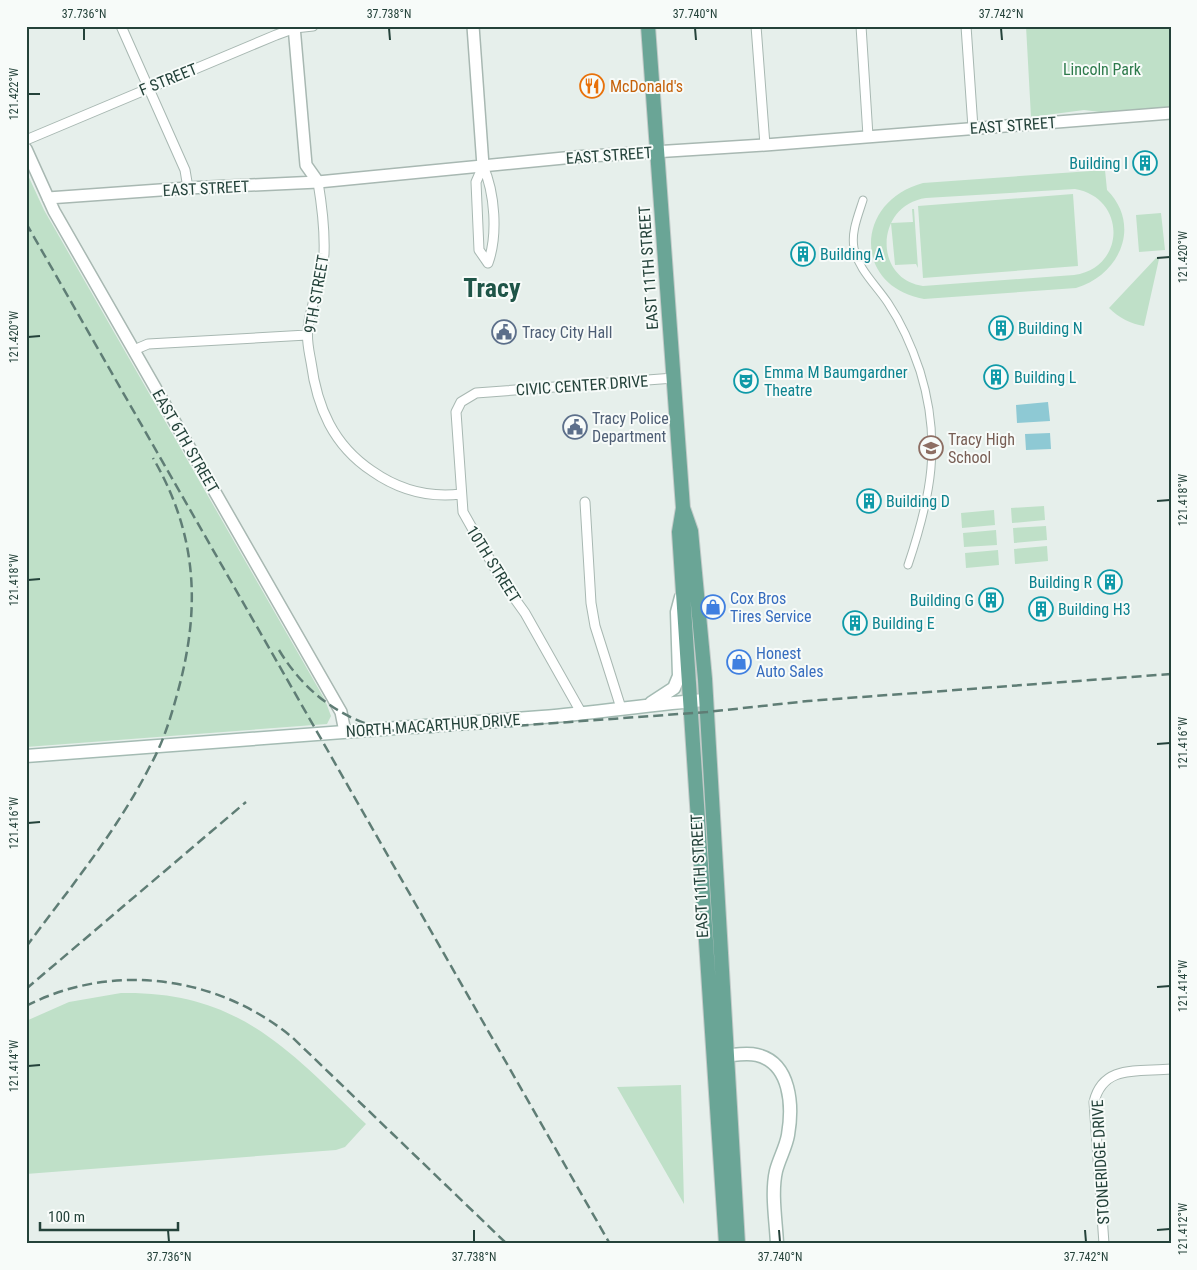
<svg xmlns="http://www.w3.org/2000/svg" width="1197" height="1270" viewBox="0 0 1197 1270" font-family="'Roboto Condensed',sans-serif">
	<rect width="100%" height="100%" fill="#e6efeb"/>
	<path fill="#bfe0c8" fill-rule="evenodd" d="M1026,26H1171V107L1100,112L1084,110L1031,117Z
		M1105,170L1107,190C1142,225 1120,275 1076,288L924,299C852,286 855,201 923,183ZM1075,189C1127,198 1126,268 1074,275L923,286C873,279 875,205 926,198Z
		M26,171L44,210L325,700L331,716L327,724L26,747Z
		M1073,194L1078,266L923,278L918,206Z
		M912,209H914L918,268L916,264L895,265L891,223L913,222Z
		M1161,213L1165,250L1139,252L1136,215Z
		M1156,258L1159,259L1144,326C1131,324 1119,318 1109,308Z
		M1044,506L1045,520L1012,523L1011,508Z
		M994,510L995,525L962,528L961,513Z
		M1046,526L1047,540L1014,543L1013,528Z
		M996,530L997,545L964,547L963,533Z
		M1047,546L1048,561L1015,564L1014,549Z
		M998,550L999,565L966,568L965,553Z
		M121,993C239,991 287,1049 366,1124L345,1147L336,1150L26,1174V1021L69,1002Z
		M681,1085L684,1204L617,1087Z"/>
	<path fill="#8ec9d4" d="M1048,402L1050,421L1017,423L1016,405Z
		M1050,433L1051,449L1026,450L1025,434Z"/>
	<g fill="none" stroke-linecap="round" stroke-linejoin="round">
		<g stroke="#a8b8b2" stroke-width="9">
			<path id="pedestrian" d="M863,200C858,216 851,232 854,248C858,269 876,285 888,303C902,324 912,347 920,371C942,442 931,497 908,565"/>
		</g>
		<g stroke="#a8b8b2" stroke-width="11">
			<path id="minor" d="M121,26L185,170L188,188
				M756,26L765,145
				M861,26L868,136
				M966,26L973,128
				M26,140L276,35L295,28L313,26
				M483,166L476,182L479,250L488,263
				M483,166C495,193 498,235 488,263
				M318,182C322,206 325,230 324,254C322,280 311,303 308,328C306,339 309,351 311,362C317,407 333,445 372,471C399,490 428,498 461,494
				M134,350L148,344L307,335
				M585,502L591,603L595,626L621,708
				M582,714L525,613L502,581L463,512L456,412L461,402L476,393L674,378
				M1104,1244L1094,1102C1103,1064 1139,1072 1171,1069"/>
		</g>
		<g stroke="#a8b8b2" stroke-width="14">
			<path id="tertiary" d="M294,26L306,165L318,182
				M473,26L483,166
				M26,149L54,211L341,712L345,732
				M48,198L188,188L318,182L574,157L765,145L1171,113"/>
		</g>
		<g stroke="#a4bbb3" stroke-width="15">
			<path id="secondary" d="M651,703L674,688L679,676L677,612L681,597
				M26,756L542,717C597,713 651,704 706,700
				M719,1056C730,1056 745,1052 757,1055C791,1063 793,1106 788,1135C786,1147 779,1159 776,1171C771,1193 776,1221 777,1244"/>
		</g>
		<g stroke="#c2cac8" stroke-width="16">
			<path id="primary" d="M648,26L683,508L691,531L705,679L738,1244
				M683,508L679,532L726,1244"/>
		</g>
		<use href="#pedestrian" stroke="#fff" stroke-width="7"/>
		<use href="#minor" stroke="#fff" stroke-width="9"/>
		<use href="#tertiary" stroke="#fff" stroke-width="11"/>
		<use href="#secondary" stroke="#fff" stroke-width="12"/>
		<use href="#primary" stroke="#6aa596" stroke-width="14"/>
		<path stroke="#5f7d75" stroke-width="2.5" stroke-dasharray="10 5" stroke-linecap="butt" d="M26,223L610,1244
			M279,650C309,700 357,731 417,733L707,712L808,701L1171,674
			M26,947C69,889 117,831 150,766C163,743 171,717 178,691C201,607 197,534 153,458
			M26,989L246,802
			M26,1006C113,961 219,976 293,1038L507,1244"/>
	</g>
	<path fill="none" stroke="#24423a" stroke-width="2" d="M84,28V40M389,28L390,40M695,28L696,40M1001,28L1002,40M28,94H40M1157,258L1170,257M28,337L40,336M1157,501L1170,500M28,580L40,579M1157,744L1170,743M28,823L40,822M1157,987L1170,986M28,1066L40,1065M168,1230L169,1242M474,1230V1242M779,1230L780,1242M1085,1230L1086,1242M1157,1230L1170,1229"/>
	<defs>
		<g id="restaurant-ring" transform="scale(1.25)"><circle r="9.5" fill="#f7fbf9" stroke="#e8710a" stroke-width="1.5"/><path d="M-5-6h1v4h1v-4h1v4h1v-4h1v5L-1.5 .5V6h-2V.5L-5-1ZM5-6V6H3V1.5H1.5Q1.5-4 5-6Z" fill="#e8710a"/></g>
		<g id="building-ring" transform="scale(1.25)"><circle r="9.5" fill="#f7fbf9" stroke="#0f9aa8" stroke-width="1.5"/><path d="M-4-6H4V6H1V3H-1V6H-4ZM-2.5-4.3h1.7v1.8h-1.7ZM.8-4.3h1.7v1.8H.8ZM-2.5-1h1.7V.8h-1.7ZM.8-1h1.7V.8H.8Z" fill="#0f9aa8"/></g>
		<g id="civic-ring" transform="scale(1.25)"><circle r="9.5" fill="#f7fbf9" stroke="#5c6f8a" stroke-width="1.5"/><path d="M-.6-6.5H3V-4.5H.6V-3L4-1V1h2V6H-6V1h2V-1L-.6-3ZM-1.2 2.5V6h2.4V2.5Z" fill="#5c6f8a"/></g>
		<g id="theatre-ring" transform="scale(1.25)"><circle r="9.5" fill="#f7fbf9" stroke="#0f9aa8" stroke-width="1.5"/><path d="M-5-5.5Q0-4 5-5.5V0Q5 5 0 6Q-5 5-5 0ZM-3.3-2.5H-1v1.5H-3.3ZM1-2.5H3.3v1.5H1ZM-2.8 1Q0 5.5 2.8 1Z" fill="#0f9aa8"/></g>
		<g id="school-ring" transform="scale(1.25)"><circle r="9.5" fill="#f7fbf9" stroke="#8d6e63" stroke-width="1.5"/><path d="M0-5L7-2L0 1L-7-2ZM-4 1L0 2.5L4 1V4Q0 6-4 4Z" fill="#8d6e63"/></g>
		<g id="shop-ring" transform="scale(1.25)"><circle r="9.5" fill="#f7fbf9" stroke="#3f7fe0" stroke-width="1.5"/><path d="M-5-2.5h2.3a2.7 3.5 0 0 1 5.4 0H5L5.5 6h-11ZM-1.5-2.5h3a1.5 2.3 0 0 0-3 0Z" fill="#3f7fe0"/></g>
	</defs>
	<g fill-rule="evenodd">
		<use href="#restaurant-ring" x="592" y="86"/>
		<use href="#building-ring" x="1145" y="163"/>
		<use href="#building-ring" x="803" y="254"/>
		<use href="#building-ring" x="1001" y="328"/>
		<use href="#civic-ring" x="504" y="332"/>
		<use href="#building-ring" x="996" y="377"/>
		<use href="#theatre-ring" x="746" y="381"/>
		<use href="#civic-ring" x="575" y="427"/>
		<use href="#school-ring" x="931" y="448"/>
		<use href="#building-ring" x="869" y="501"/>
		<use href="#building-ring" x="1110" y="582"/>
		<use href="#building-ring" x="991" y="600"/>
		<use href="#shop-ring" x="713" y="607"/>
		<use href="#building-ring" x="1041" y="609"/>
		<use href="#building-ring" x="855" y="623"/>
		<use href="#shop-ring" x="739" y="662"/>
	</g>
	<g text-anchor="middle" stroke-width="4" stroke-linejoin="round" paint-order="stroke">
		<g font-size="16" fill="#2d7a4b" stroke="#f7fbf9">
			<text x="1102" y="75">Lincoln Park</text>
		</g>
		<g font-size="16" fill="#24423a" stroke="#f7fbf9">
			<text transform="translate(168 79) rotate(-22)" y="6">F STREET</text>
			<text transform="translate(1013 125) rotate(-4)" y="6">EAST STREET</text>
			<text transform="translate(609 155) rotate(-4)" y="6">EAST STREET</text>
			<text transform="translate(206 188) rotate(-3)" y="6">EAST STREET</text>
			<text transform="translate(648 268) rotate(-94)" y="6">EAST 11TH STREET</text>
			<text transform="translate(316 294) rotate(-80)" y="6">9TH STREET</text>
			<text transform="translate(582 385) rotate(-4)" y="6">CIVIC CENTER DRIVE</text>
			<text transform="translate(186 441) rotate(60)" y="6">EAST 6TH STREET</text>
			<text transform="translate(494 564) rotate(58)" y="6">10TH STREET</text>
			<text transform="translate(433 725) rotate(-4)" y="6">NORTH MACARTHUR DRIVE</text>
			<text transform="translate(699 876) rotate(-93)" y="6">EAST 11TH STREET</text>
			<text transform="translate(1100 1162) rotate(-93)" y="6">STONERIDGE DRIVE</text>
		</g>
		<g font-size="16" fill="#c56008" stroke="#f7fbf9" text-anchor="start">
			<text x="610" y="92">McDonald's</text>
		</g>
		<g font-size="16" fill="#0d838f" stroke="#f7fbf9" text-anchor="start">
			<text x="1128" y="169" text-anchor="end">Building I</text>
			<text x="820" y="260">Building A</text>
			<text x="1018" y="334">Building N</text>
			<text x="764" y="378">Emma M Baumgardner<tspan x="764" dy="18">Theatre</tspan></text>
			<text x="1014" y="383">Building L</text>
			<text x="886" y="507">Building D</text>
			<text x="1092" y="588" text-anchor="end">Building R</text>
			<text x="974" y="606" text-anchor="end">Building G</text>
			<text x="1058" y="615">Building H3</text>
			<text x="872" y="629">Building E</text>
		</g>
		<g font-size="16" fill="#4e5e75" stroke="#f7fbf9" text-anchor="start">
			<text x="522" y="338">Tracy City Hall</text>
			<text x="592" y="424">Tracy Police<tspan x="592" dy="18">Department</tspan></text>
		</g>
		<g font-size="16" fill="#785e54" stroke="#f7fbf9" text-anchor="start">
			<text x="948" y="445">Tracy High<tspan x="948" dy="18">School</tspan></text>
		</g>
		<g font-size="16" fill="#366cbe" stroke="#f7fbf9" text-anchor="start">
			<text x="730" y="604">Cox Bros<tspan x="730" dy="18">Tires Service</tspan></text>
			<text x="756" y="659">Honest<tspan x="756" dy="18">Auto Sales</tspan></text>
		</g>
		<g font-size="26" font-weight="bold" fill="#1f5548" stroke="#f7fbf9">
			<text x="492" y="297">Tracy</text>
		</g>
	</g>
	<rect width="1197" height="1270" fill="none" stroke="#f7fbf9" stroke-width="55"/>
	<path d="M40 1222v8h138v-8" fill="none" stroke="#24423a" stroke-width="2.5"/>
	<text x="48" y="1222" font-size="15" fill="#24423a" stroke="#f7fbf9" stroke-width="4" paint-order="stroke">100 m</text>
	<rect x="28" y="28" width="1142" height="1214" fill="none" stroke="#24423a" stroke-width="2"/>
	<g font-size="12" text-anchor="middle" fill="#24423a">
		<text x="84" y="18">37.736°N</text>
		<text x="389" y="18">37.738°N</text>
		<text x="695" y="18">37.740°N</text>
		<text x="1001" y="18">37.742°N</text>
		<text transform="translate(14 94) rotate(-90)" y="4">121.422°W</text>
		<text transform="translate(1183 257) rotate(-90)" y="4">121.420°W</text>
		<text transform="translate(14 337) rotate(-90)" y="4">121.420°W</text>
		<text transform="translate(1183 500) rotate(-90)" y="4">121.418°W</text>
		<text transform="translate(14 580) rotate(-90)" y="4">121.418°W</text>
		<text transform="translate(1183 743) rotate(-90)" y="4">121.416°W</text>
		<text transform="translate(14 823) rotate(-90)" y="4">121.416°W</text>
		<text transform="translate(1183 986) rotate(-90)" y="4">121.414°W</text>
		<text transform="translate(14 1066) rotate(-90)" y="4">121.414°W</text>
		<text transform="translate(1183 1229) rotate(-90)" y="4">121.412°W</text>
		<text x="169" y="1261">37.736°N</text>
		<text x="474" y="1261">37.738°N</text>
		<text x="780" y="1261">37.740°N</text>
		<text x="1086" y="1261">37.742°N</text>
	</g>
</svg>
